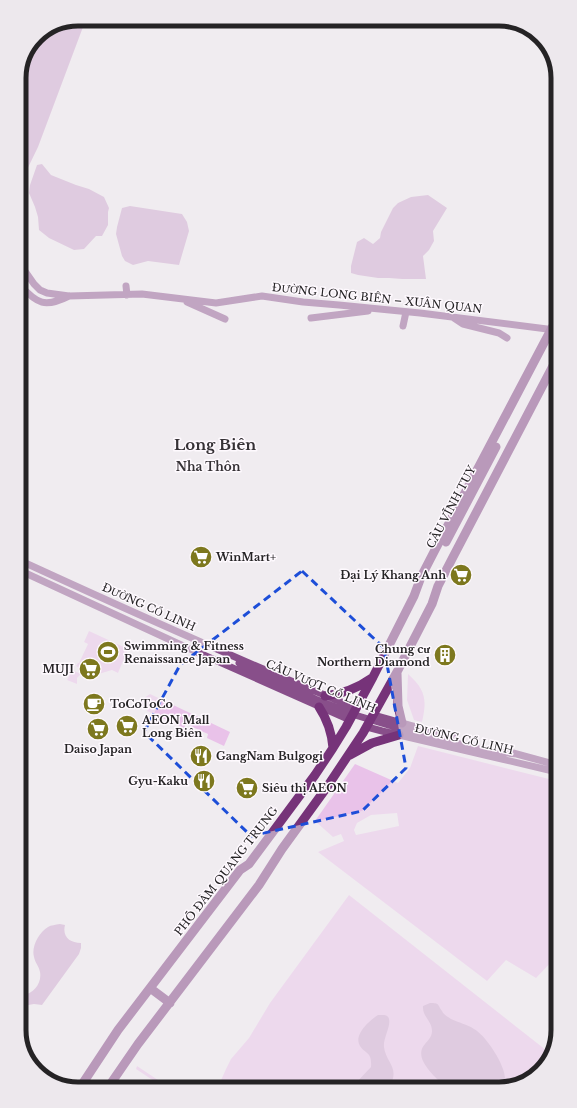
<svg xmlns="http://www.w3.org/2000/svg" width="577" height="1108" viewBox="0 0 577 1108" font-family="'Libre Baskerville',serif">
	<rect width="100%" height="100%" fill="#f0ecf0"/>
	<path fill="#e9c2e9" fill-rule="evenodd" d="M89,631L128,649L118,673L112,670L92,676L78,671L79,668L76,666L78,663H79L88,644L84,642Z
		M72,670L81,674L77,678V684L67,680Z
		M408,674C426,690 427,700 422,722L414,720L407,700Z
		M150,694L230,732L224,746L207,738L208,734L186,724L184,728L147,711L148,709L141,705L144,698Z
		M418,746L557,781L558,955L536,978L506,960L487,981L318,852L344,841L341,834L333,837L315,821L355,764L398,783L410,768ZM397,813L399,826L356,835L354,830L357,823L371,815Z
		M349,895L551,1054L548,1063L521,1084L218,1087L226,1069L231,1059L249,1038L270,1003Z
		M137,1066L164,1084V1086L163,1087L136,1069Z"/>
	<path fill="#cba3cc" d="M79,19H86L38,147L21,182L20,183L19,75L37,36Z
		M42,164L51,175L76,185L89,189L104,197L109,208L108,212V225L102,236H96L84,249L74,250L49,238L39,230L38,217L35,207L29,193L30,185L37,165Z
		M428,195L447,208L433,231L434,241L429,250L423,256L426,279H402L389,278H378L358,275L351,273V266L357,242L364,238L373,244L380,238L381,232L393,208L398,203L411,197Z
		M130,206L182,214L187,222L189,231L179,265L148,261L133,265L125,261L122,256L116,234L117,227L122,208Z
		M60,924L65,925C62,937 70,943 81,943V948L79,954L42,1005L34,1004L23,1006V995C34,993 42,983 40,972C39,966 35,963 34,957C31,947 39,932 48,927C51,925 55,925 60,924Z
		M430,1003C440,1003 437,1004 442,1011C443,1014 448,1017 451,1019C459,1023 467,1024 474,1029C485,1035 499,1057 503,1069C505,1074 505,1080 506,1085H442L441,1083C432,1074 413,1057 425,1044C428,1040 432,1037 432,1031C432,1021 422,1016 423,1006Z
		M378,1015C383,1015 388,1014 389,1019C391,1027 383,1038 384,1047C386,1063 400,1067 390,1086H353L371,1067C372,1051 366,1055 360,1046C353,1035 370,1020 378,1015Z"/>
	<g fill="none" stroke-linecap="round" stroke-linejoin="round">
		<path stroke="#884f8a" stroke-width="7" d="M20,264L34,284L40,290L47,293L69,296L142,294L216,303L262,296L303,302L339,305L420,313L555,330
			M20,285C37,304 45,308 69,296
			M126,286L127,295
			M187,302L225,319
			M311,318L368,311
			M454,318L463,324L499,333L507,338
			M403,326L406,312
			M21,561C132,612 243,662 356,708
			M21,571L179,644L350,720
			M239,663L315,699L355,715L395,727L486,751L517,754
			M374,715L456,738
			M367,727L382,731L557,772
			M513,753L557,765"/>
		<path stroke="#763379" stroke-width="9" d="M446,542L496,447
			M397,673L398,706L402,723
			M325,696C343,694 358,688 372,678
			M319,707C327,719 332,735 333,748
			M350,755L372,743L399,735
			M150,988L170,1003
			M79,1089L118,1030L240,870L249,864L315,775L333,748L346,727L373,677L414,596L421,577L436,548L555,322
			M107,1089L138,1044L259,885L282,849L327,787L363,733L397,672L432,604L438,586L453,557L555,362"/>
	</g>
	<path d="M0 0H577V1108H0ZM302,571L384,648L406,768L362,811L251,836L144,732L180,665Z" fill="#f0ecf0" fill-opacity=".55" fill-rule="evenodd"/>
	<path fill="none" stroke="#1d4ed8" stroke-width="3" stroke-dasharray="8 5" stroke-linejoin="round" d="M302,571L384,648L406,768L362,811L251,836L144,732L180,665Z"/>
	<defs>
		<g id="supermarket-disc" transform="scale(1.15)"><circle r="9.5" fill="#7d781e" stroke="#fef9fe"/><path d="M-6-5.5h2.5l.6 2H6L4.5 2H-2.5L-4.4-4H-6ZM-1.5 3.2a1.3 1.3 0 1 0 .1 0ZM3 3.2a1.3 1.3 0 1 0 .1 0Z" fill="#fff"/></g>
		<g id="stadium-disc" transform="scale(1.15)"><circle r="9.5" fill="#7d781e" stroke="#fef9fe"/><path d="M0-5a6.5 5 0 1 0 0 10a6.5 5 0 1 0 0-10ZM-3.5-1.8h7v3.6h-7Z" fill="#fff"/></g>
		<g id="building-disc" transform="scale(1.15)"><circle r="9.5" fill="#7d781e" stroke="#fef9fe"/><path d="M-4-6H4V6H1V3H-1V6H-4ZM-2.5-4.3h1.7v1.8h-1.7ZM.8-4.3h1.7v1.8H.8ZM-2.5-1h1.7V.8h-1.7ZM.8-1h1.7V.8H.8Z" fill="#fff"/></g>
		<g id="cafe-disc" transform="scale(1.15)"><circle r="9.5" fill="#7d781e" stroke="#fef9fe"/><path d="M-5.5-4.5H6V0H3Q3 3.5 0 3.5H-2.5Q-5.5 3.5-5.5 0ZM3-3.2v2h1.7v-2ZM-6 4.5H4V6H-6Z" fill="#fff"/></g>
		<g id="restaurant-disc" transform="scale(1.15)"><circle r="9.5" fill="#7d781e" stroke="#fef9fe"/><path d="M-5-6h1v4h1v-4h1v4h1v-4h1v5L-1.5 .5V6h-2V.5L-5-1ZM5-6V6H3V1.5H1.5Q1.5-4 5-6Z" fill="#fff"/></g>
	</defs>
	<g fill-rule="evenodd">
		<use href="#supermarket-disc" x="201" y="557"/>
		<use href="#supermarket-disc" x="461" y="575"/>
		<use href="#stadium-disc" x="108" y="652"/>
		<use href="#building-disc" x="445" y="655"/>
		<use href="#supermarket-disc" x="90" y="669"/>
		<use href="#cafe-disc" x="94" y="704"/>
		<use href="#supermarket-disc" x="127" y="726"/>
		<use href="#supermarket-disc" x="98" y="729"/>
		<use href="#restaurant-disc" x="201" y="756"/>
		<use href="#restaurant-disc" x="204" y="781"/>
		<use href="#supermarket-disc" x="247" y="788"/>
	</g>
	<g text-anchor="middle" stroke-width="3" stroke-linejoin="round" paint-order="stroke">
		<g font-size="11" fill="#252325" stroke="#fef9fe">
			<text transform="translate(377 298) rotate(6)" y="4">ĐƯỜNG LONG BIÊN – XUÂN QUAN</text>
			<text transform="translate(451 507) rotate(-62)" y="4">CẦU VĨNH TUY</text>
			<text transform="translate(149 607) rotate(24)" y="4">ĐƯỜNG CỔ LINH</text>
			<text transform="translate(321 686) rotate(23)" y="4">CẦU VƯỢT CỔ LINH</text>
			<text transform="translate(464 739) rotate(13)" y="4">ĐƯỜNG CỔ LINH</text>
			<text transform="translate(226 871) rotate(-52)" y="4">PHỐ ĐÀM QUANG TRUNG</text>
		</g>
		<g font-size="11" font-weight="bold" fill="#252325" stroke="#fef9fe" text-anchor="start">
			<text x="216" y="561">WinMart+</text>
			<text x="446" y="579" text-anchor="end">Đại Lý Khang Anh</text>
			<text x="124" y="650">Swimming &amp; Fitness<tspan x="124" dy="13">Renaissance Japan</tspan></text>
			<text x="430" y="653" text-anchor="end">Chung cư<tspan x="430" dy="13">Northern Diamond</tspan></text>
			<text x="74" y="673" text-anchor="end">MUJI</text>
			<text x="110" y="708">ToCoToCo</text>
			<text x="142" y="724">AEON Mall<tspan x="142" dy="13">Long Biên</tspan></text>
			<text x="98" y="753" text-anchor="middle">Daiso Japan</text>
			<text x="216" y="760">GangNam Bulgogi</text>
			<text x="188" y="785" text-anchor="end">Gyu-Kaku</text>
			<text x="262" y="792">Siêu thị AEON</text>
		</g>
		<g font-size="12" font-weight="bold" fill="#363236" stroke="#fef9fe">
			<text x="208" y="471">Nha Thôn</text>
		</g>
		<g font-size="15" font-weight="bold" fill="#363236" stroke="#fef9fe">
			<text x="215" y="450">Long Biên</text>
		</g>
	</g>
	<path d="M0 0H577V1108H0ZM78 26H499A52 52 0 0 1 551 78V1030A52 52 0 0 1 499 1082H78A52 52 0 0 1 26 1030V78A52 52 0 0 1 78 26Z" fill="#ede8ed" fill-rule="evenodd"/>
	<path fill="none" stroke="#252325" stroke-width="5" d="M78 26H499A52 52 0 0 1 551 78V1030A52 52 0 0 1 499 1082H78A52 52 0 0 1 26 1030V78A52 52 0 0 1 78 26Z"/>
</svg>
